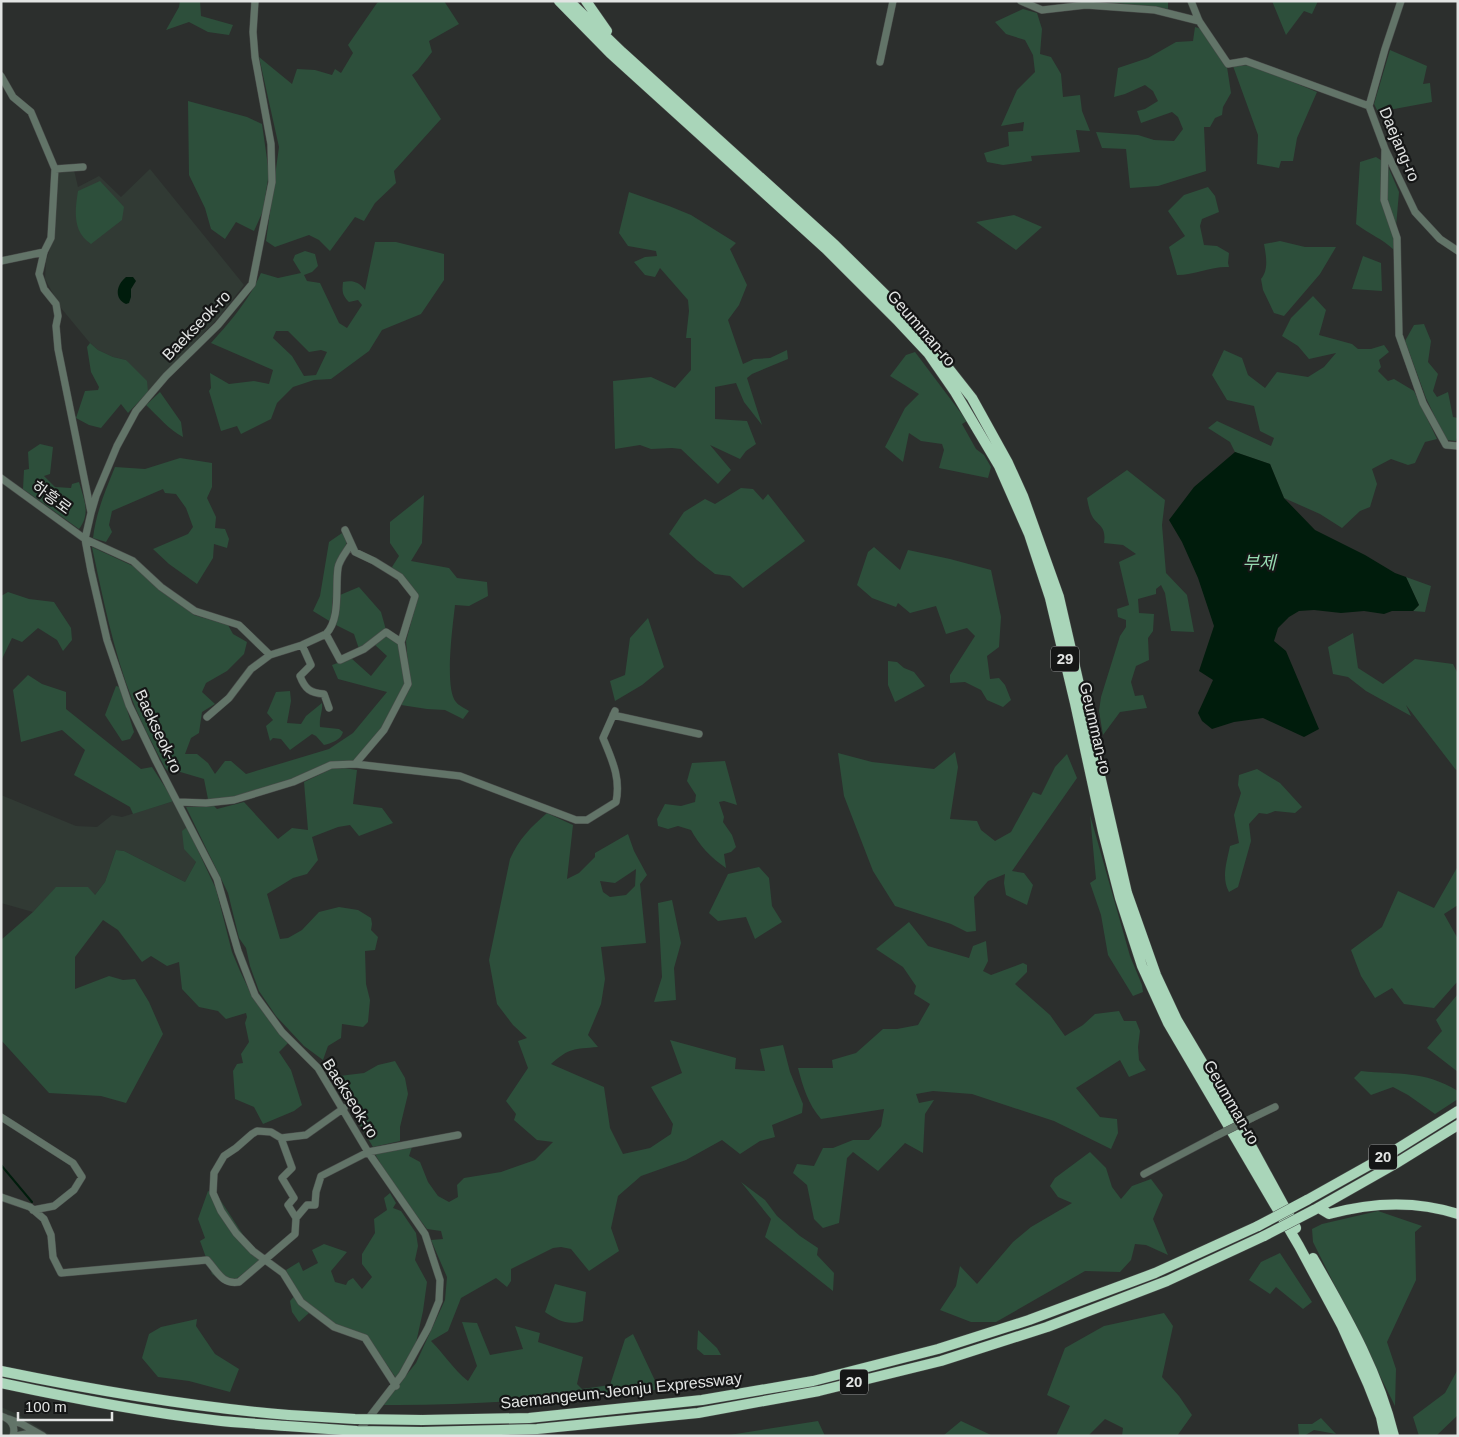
<svg xmlns="http://www.w3.org/2000/svg" width="1459" height="1437" viewBox="0 0 1459 1437" font-family="Helvetica,'Noto Sans KR',sans-serif">
	<rect width="100%" height="100%" fill="#2c2f2d"/>
	<path fill="#313a34" d="M150,169L244,285L219,317L148,392L126,360L113,357L98,350L90,343L61,308L45,279L46,261L52,243L58,172L74,170L78,187L99,176L121,197Z
		M1,795L76,826L97,827L112,815L122,817L174,801L187,827L196,862L185,882L124,851L116,850L105,882L95,895L57,887L33,912L1,903Z
		M1,1407L17,1414L52,1436H1Z"/>
	<path fill="#2d4f3b" fill-rule="evenodd" d="M180,1H200L201,16L233,25L229,35L208,32L189,22L166,30L179,7Z
		M381,1H444L459,24L429,41L432,52L418,70L412,75L441,119L394,171L396,183L375,203L364,221L355,217L330,251L319,240L309,235L275,247L266,241L279,147L259,57L292,84L297,69L315,70L332,75L335,69L341,73L353,53L348,45L377,3Z
		M1099,1H1168V9Z
		M1272,1H1318L1312,14L1304,11L1286,35Z
		M1023,9L1037,13L1042,29L1040,54L1051,57L1061,74L1063,97L1080,95L1082,111L1090,131L1076,130L1080,152L1031,156L1032,161L1003,165L987,162L984,153L1009,146L1008,132L1023,131L1024,122L1001,126L1017,90L1035,72L1033,55L1025,40L1006,34L995,22Z
		M1195,27L1202,29L1227,67L1231,93L1223,107L1222,115L1215,118L1210,127H1204L1206,171L1158,186L1130,188L1126,149L1102,148L1096,132L1138,135L1154,140L1174,141L1183,129L1178,117L1172,112L1141,123L1137,111L1145,109L1158,101L1153,91L1145,85L1125,94L1114,97L1118,68L1148,58L1176,42L1193,41Z
		M1390,50L1427,66L1423,84L1430,83L1432,102L1378,112L1374,104Z
		M1252,65L1317,92L1297,138L1293,161H1281L1279,168L1257,164L1258,135L1233,66Z
		M188,101L247,117L262,124L269,173L263,211L254,231L236,222L225,239L211,229L205,208L189,175Z
		M1376,157L1387,164L1399,192L1394,250C1383,239 1369,234 1356,224L1360,162Z
		M100,181L124,207L122,220L91,244C72,232 75,210 78,191Z
		M1208,187L1215,196L1219,212L1202,219L1200,226L1204,245L1217,246L1229,253L1228,263L1229,267C1212,266 1195,275 1177,275L1169,247L1185,236L1168,211L1184,195Z
		M629,192L669,206L691,215L736,243L730,249L747,285L739,305L728,320L743,364L754,359L770,358L787,350L788,359L752,374L747,378L762,425L744,402L736,383L715,387V419L747,421L756,444L746,451L740,459L710,445L731,470L718,484L681,449L672,448L651,449L640,445L615,449L613,381L651,377L675,388L691,370V338H686L689,311L688,300L660,268L655,277L645,275L634,262L645,257L657,256L656,251L628,246L619,233Z
		M1014,215L1042,227L1016,250L976,222Z
		M1280,241L1305,247H1336L1320,274L1284,316L1274,313L1263,290L1261,279C1269,270 1266,255 1264,244Z
		M375,242H396L444,254V280L421,314L382,330L369,351L331,379L314,380L293,387L277,403L271,419L241,434L237,426L221,431L209,391L211,388L210,373L229,384L254,381L269,384L273,370L211,343C231,321 249,300 261,273L278,278L301,273L293,260L295,255L305,251L315,254L318,266L312,272L304,275L307,281L320,283L339,323L347,328L362,305L358,300L349,302C342,295 342,291 343,282C353,280 359,282 365,290ZM276,331H288L309,352L321,350L327,352L316,375L304,376L292,356L273,338Z
		M1363,256L1381,263L1382,291L1352,289Z
		M1313,296L1326,310L1319,335L1352,344L1358,349H1371L1384,345L1389,352L1379,360L1381,367L1378,371L1388,381L1394,379L1414,391L1437,439L1425,442L1415,463L1408,465L1391,459L1372,469L1377,484L1370,507L1360,511L1342,528L1320,514L1284,498L1270,464L1235,452L1230,442L1208,428L1217,421L1271,446L1274,438L1260,431L1254,406L1227,400L1212,375L1224,350L1242,358L1248,375L1265,388L1277,372L1308,377L1324,367L1336,353L1309,359L1298,346L1282,336L1291,318Z
		M1424,324L1431,341L1428,362L1438,374L1433,391L1437,397L1448,392L1453,417L1458,418V435L1456,441L1446,440L1426,398L1405,341L1414,325Z
		M90,343L98,350L113,357L126,360L147,381L148,392L128,413L121,404L101,428L89,425L76,418L85,391L98,390L99,387L91,372L87,347Z
		M915,352L967,421L962,424L976,449L984,455L991,467L988,478L939,468L944,450L942,444L921,441L909,433L903,462L885,447L905,408L919,394L890,376L906,355Z
		M160,392L181,422L183,437C169,430 158,416 146,405Z
		M40,444L53,447L50,474L44,476L55,487L71,488L72,484L79,482C84,500 91,513 79,529L23,489L24,470L29,469L28,452Z
		M180,458L212,463V487L207,498L216,517L215,528L225,529L229,539L227,548L214,544L213,558L197,584L169,564L153,549L188,534L193,527L186,508L176,494L165,493L163,489L112,511L109,525L112,532L106,542L93,538C96,513 105,491 115,467L145,469Z
		M1127,470L1165,500L1162,525L1166,573L1187,595L1194,632L1171,631L1165,593L1161,585L1156,589V594L1138,599L1139,613L1154,614L1153,631L1148,638L1149,660L1136,666L1131,682L1135,696L1143,695L1147,708L1120,712L1103,735L1099,711L1101,697L1120,636L1126,627V620L1118,617L1117,609L1129,605L1119,562L1136,554L1123,545L1104,543C1107,524 1096,526 1091,514C1089,509 1088,503 1087,498Z
		M741,488L753,489L763,500L768,494L805,541L743,588L730,576L715,574L697,560L669,534L684,512L705,499L715,504Z
		M424,495L422,543L411,561L449,568L457,578L487,582L488,596L469,606L455,605C453,624 444,688 456,702C459,706 465,708 469,711L463,719L445,710L427,709L401,705L410,688L406,641L418,597L392,567L399,556L390,543V522Z
		M342,533L347,542L335,571L331,622L313,611L320,596L329,542Z
		M92,547L133,566L194,615L228,625L233,634L247,642L244,654L227,671L206,683L202,692L215,704L202,712L199,733L191,738L185,754H197L208,763L215,774L225,761H231L246,774L329,749L353,733L387,692L338,679L332,665L351,658L371,676L387,656L374,644L385,635L399,644L405,685L385,724L353,762L243,795L225,799H208L204,779L177,771L170,773L165,768C154,746 141,723 132,699C113,650 103,598 92,547Z
		M874,547L900,570L908,550L950,559L991,570L1001,617L999,647L987,656L990,679L999,678L1005,685L1011,700L1003,707L987,700L981,690L965,682L950,683V675L975,636L967,628L946,634L936,606L910,613L898,603L896,607L872,598L857,585L868,552Z
		M1406,577L1431,586L1425,612L1413,611L1419,605Z
		M359,587L381,612L386,630L359,649L354,634L336,625L340,595Z
		M8,592L29,599L54,602L71,628L72,640L63,651L57,640L38,628L22,642L12,638L1,661V596Z
		M648,618L664,667L642,685L615,701L610,681L625,675L630,638Z
		M1353,633L1358,668L1383,684L1415,659L1453,664L1458,674V769L1456,770L1406,705L1411,716L1366,691L1348,677L1333,674L1328,647Z
		M888,661L897,662L904,668L914,672L925,686L895,702L888,685Z
		M28,675L42,684L66,692V709L141,769L152,767L174,801L133,814L130,807L74,775L85,750L62,730L21,742L13,690Z
		M116,686L120,687L134,732L130,739L122,741L105,715Z
		M290,691L291,701L287,723L301,724L306,716L322,703C323,712 319,716 320,727L339,729L343,732C341,740 332,743 324,745L316,736L312,734L290,750L281,739L273,738L270,741L266,726L273,720L267,713L276,692Z
		M955,752L958,767L950,819L977,821L981,830L995,841L1011,832L1033,792L1041,795L1055,767L1067,754L1077,778L1012,871L1024,873L1033,885L1027,905L1006,895L1004,883L1005,874L988,881L974,897L976,931L967,932L951,924L895,906L873,871L844,796L838,753L872,762L934,769Z
		M725,761L737,805L724,801L719,802L724,817L723,822L732,835L736,847L731,852L724,854L726,868C711,858 699,845 691,830L678,826L668,829L658,826L657,819L665,804L681,806L695,802L696,795L687,781L692,763Z
		M344,768L357,770L353,804L382,808L393,823L359,836L350,825L338,827L312,837L318,860L307,874L293,878L267,894L280,939L288,938L302,930L319,912L339,907L358,910L371,918L372,924L371,930L378,937L375,950L365,951L366,984L370,1000L368,1022L363,1027L342,1024L341,1038L328,1046L323,1060L304,1046L276,1016L259,991L250,966L246,948L239,938L228,893L186,807L214,806L217,809L244,802L278,839L292,828L308,830L304,782L331,769Z
		M1257,769L1280,783L1302,807L1295,813L1275,811L1267,814L1259,813L1249,824L1251,841L1238,887L1229,892C1221,878 1227,861 1230,846L1239,843L1234,815L1241,793L1238,785L1239,775Z
		M547,813L573,825L567,879L579,873L595,857V853L628,834L634,851L647,875L640,884L646,943L601,947L605,979L601,1004L588,1035L598,1047C574,1049 569,1048 551,1064L604,1087L610,1128L623,1154L650,1148L671,1134L673,1124L651,1087L682,1073L670,1040L736,1058L735,1069L765,1071L760,1049L783,1045L790,1072L803,1104L802,1113L772,1125L775,1137L760,1141L740,1154L722,1140L686,1160L641,1176L618,1196L611,1228L619,1251L589,1271L571,1249L561,1247L553,1248L511,1269V1281L507,1287L496,1278L461,1298L448,1331L431,1341C445,1355 453,1369 468,1381L477,1366L462,1322L477,1323L490,1355L523,1349L515,1326L540,1333L538,1342L583,1357L577,1384L582,1389L610,1385L625,1339L633,1334L659,1389L643,1392C556,1398 469,1406 382,1405L416,1363L445,1300L447,1277L431,1240L443,1239L441,1231L427,1229L391,1182L375,1154L412,1147L409,1156L420,1162L428,1182L438,1196L449,1202L458,1197L457,1185L464,1178L501,1172L535,1160L553,1142L537,1140L514,1120L516,1114L506,1101L528,1068L518,1041L527,1038L513,1025L497,1004L489,960L510,859C519,839 530,828 547,813ZM636,869L635,886L626,895L610,897L603,892L600,881L615,883Z
		M1090,815L1130,956L1142,985L1143,992L1133,996L1108,955L1101,915L1090,883L1096,879Z
		M187,827L216,889L232,952L240,971L253,998L288,1043L279,1052L291,1070L302,1105L294,1111L263,1124L254,1107L235,1099L233,1071L237,1064L243,1063L241,1054L249,1042L245,1023L247,1017L246,1013L226,1019L218,1011L199,1007L182,989L179,962L167,966L151,956L142,962L118,930L103,920L75,957V989L109,976L123,980L135,979L149,1002L163,1034L126,1103L101,1096L49,1093L1,1040V940L33,912L56,887H88L95,895L105,882L116,850L124,851L185,882L196,862L184,849L182,831Z
		M1458,866V905L1444,914L1458,939V981L1434,1008L1404,1004L1392,988L1375,998L1361,976L1351,950L1382,927L1398,891L1434,908Z
		M759,867L769,878L772,906L782,922L755,939L746,917L718,921L709,913L728,874Z
		M672,900L681,943L674,968L676,1000L654,1002L662,977L658,903Z
		M909,922L928,946L969,958L973,946L986,941L988,961L983,971L991,975L1023,963L1027,965V972L1015,984L1050,1015L1065,1036L1083,1025L1095,1014L1119,1011L1124,1021H1136L1140,1031L1138,1047L1139,1060L1146,1070L1129,1077L1120,1060L1076,1088L1100,1117L1117,1119L1118,1133L1111,1149L1054,1121L972,1094L933,1091L916,1094L919,1103L934,1100L925,1114L923,1153L905,1143L878,1171L853,1152L847,1158L839,1223L823,1228L814,1219L807,1185L793,1173L797,1164L814,1166L823,1148H833L853,1140H869L881,1126L884,1109L821,1119C808,1104 803,1087 798,1068H833L832,1060L856,1053L883,1029H897L918,1025L930,1004L914,994L916,986L903,967L876,949Z
		M1458,994V1072L1427,1048L1442,1031L1436,1020Z
		M395,1061L405,1078L408,1094L400,1127V1141L373,1147L331,1077L364,1073L378,1065Z
		M1361,1071C1399,1075 1423,1070 1458,1091V1099L1435,1114L1408,1095L1393,1087L1371,1095L1354,1078Z
		M1090,1152L1106,1168L1112,1187L1121,1199L1132,1186L1151,1179L1163,1195L1153,1219L1168,1255L1146,1245L1135,1244L1131,1260L1120,1272L1085,1271L996,1322H971L940,1310L956,1286L960,1266L977,1284L1013,1242L1031,1227L1072,1203L1058,1197L1050,1186L1055,1178Z
		M741,1182L765,1200L777,1216L800,1236L818,1248L817,1255L834,1273L833,1291L765,1237L771,1219Z
		M208,1191L217,1195L260,1261L228,1285L212,1274L200,1241L205,1238L198,1219Z
		M390,1193L396,1203L393,1208L401,1211L416,1233L418,1246L415,1260L427,1282L423,1311L416,1343L396,1378L367,1336L351,1330L327,1326L309,1313L299,1322L292,1312L290,1301L297,1293L286,1270L299,1262L303,1271L318,1263L312,1250L324,1244L347,1252L331,1271L335,1282L346,1285L348,1281L353,1278L362,1289L372,1277L362,1264V1254L375,1233L374,1219L387,1210L384,1198Z
		M1378,1211L1422,1226L1415,1232L1416,1280L1387,1342L1396,1369L1395,1406L1313,1242L1312,1229L1322,1224Z
		M1280,1253L1312,1302L1303,1309L1276,1287L1270,1294L1249,1280L1261,1262Z
		M555,1284L586,1292L583,1321C568,1326 557,1320 545,1312Z
		M1164,1313L1173,1326L1162,1377L1179,1396L1192,1415L1177,1436H1122L1123,1428L1105,1419L1088,1436H1056L1070,1406L1047,1395L1065,1348L1104,1326Z
		M197,1319L196,1326L215,1354L239,1369L230,1392L189,1381L158,1377L142,1358L149,1334L161,1327Z
		M698,1330L717,1348L721,1355H704L697,1349Z
		M1458,1369V1415L1436,1436H1419L1413,1417L1445,1393Z
		M1321,1418L1336,1434L1314,1430L1304,1436H1299L1298,1424H1312Z
		M818,1421L825,1436H723Z
		M961,1421L991,1435L992,1436L944,1435Z"/>
	<path fill="#001c0c" d="M126,277H133L136,281L131,289V297L129,303L126,304C114,299 116,285 126,277Z
		M1235,452L1270,464L1284,498L1315,530L1365,555L1395,573L1406,577L1419,605L1413,611H1392L1384,614L1364,611L1341,613L1314,610L1299,611L1289,617L1278,628L1274,641L1286,651L1319,729L1304,737L1263,718L1234,722L1212,729L1202,721L1198,713L1213,680L1199,671L1214,626L1198,578L1182,542L1169,520L1194,487Z"/>
	<g fill="none" stroke-linecap="round" stroke-linejoin="round">
		<path stroke="#001c0c" stroke-width="2" d="M1,1165L32,1202"/>
		<g stroke="#494c4a" stroke-width="8">
			<path id="minor" d="M255,1L253,32L255,57L271,144L272,182L252,284L218,325L166,376L136,411L117,446L96,496L91,513L85,539L91,571L107,640L129,705L156,761L217,879L238,951L255,995L282,1032L318,1068L368,1152L425,1234L440,1280L439,1301L428,1328L402,1375L358,1432
				M1021,1L1042,10L1086,5L1155,10L1199,21
				M1191,1L1199,21L1228,64L1246,61L1369,106
				M1401,1L1385,49L1369,106L1385,149L1415,212L1440,239L1458,251
				M880,62L893,1
				M1,76L13,97L31,112L55,169L51,238L44,252L39,274L44,289L56,304L58,316L56,326L58,349L91,512
				M1385,149L1384,200L1397,238L1399,335L1423,403L1446,445L1458,446
				M55,169L83,167
				M1,261L44,252
				M1,478L85,539L133,561L161,587L195,611L239,625L270,655L302,645L326,634
				M345,530L355,552L374,561L400,577L415,596L401,642L408,684L384,730L355,764
				M351,544C347,551 339,560 338,568C335,589 341,618 326,634L340,660L364,649L386,632L401,642
				M302,645L311,665L300,676C305,689 310,693 324,694L329,708
				M613,715L699,734
				M207,717L229,698L251,669L270,655
				M178,802L206,803L234,800L293,782L331,765L355,764L460,776L576,820H587L616,802C621,778 612,760 603,738L615,711
				M344,1108L306,1135L281,1138L271,1132L257,1131L252,1134L236,1148L224,1156L214,1173L213,1193L221,1211L236,1233L253,1251L283,1273L301,1302L334,1327L365,1338L396,1386
				M1,1117L73,1163L82,1177L74,1190L54,1206L33,1210
				M1252,1118L1275,1107
				M1144,1174L1216,1136
				M1,1197L30,1207L44,1219L51,1235L53,1257L61,1273L207,1260C217,1271 222,1285 239,1282L295,1234L296,1218L288,1205L294,1198L282,1178L292,1168L281,1138
				M296,1218L307,1205H315L316,1192L321,1176L368,1152L458,1135
				M1,1416C11,1419 16,1426 13,1436
				M9,1419L22,1424L43,1436
				M16,1436L35,1432"/>
		</g>
		<g stroke="#494c4a" stroke-width="11">
			<path id="highway" d="M559,1L610,53L826,249L898,321L928,353L955,392L999,466L1029,534L1050,598L1075,703L1103,832L1120,898L1142,966L1168,1023L1299,1246L1342,1326L1368,1384L1381,1417L1385,1436
				M569,1L622,52L835,245L909,318L972,398L1008,463L1023,496L1059,597L1127,893L1156,975L1177,1020L1243,1131L1296,1228
				M586,1L607,31
				M1307,1200L1389,1154L1458,1111
				M1319,1208L1329,1214C1373,1202 1415,1200 1458,1214
				M1314,1210L1395,1164L1458,1125
				M1313,1258C1346,1316 1378,1370 1394,1436
				M1,1371C98,1391 190,1407 289,1415
				M1,1383C71,1398 142,1412 213,1420C237,1423 262,1424 286,1426
				M422,1420L529,1418L702,1400L813,1381L938,1349L1029,1320L1155,1273L1258,1226
				M422,1432L537,1429L698,1413L819,1391L941,1361L1047,1327L1167,1281L1264,1236"/>
		</g>
		<use href="#minor" stroke="#627468" stroke-width="7"/>
		<use href="#highway" stroke="#a9d5b9" stroke-width="10"/>
		<g stroke="#494c4a" stroke-width="8" stroke-linecap="butt">
			<path id="minor-bridge" d="M1216,1136L1252,1118"/>
		</g>
		<g stroke="#494c4a" stroke-width="11" stroke-linecap="butt">
			<path id="highway-bridge" d="M1258,1226L1307,1200
				M1264,1236L1314,1210
				M289,1415L355,1419L422,1420
				M286,1426L357,1431L422,1432"/>
		</g>
		<use href="#minor-bridge" stroke="#627468" stroke-width="7"/>
		<use href="#highway-bridge" stroke="#a9d5b9" stroke-width="10"/>
	</g>
	<g text-anchor="middle" stroke-width="4.5" stroke-linejoin="round" paint-order="stroke">
		<g fill="#151616" stroke="#a4a6a6" stroke-width="1">
			<rect x="1051" y="646.5" width="28" height="25" rx="4"/>
			<rect x="1369" y="1144.5" width="28" height="25" rx="4"/>
			<rect x="840" y="1369.5" width="28" height="25" rx="4"/>
		</g>
		<g font-size="15" font-weight="bold" fill="#e2e4e3">
			<text x="1065" y="664">29</text>
			<text x="1383" y="1162">20</text>
			<text x="854" y="1387">20</text>
		</g>
		<g font-size="16" fill="#e2e4e3" stroke="#151616">
			<text transform="translate(1400 144) rotate(67)" y="6">Daejang-ro</text>
			<text transform="translate(196 325) rotate(-46)" y="6">Baekseok-ro</text>
			<text transform="translate(922 328) rotate(49)" y="6">Geumman-ro</text>
			<text transform="translate(52 497) rotate(36)" y="6">하흥로</text>
			<text transform="translate(1096 728) rotate(77)" y="6">Geumman-ro</text>
			<text transform="translate(159 731) rotate(65)" y="6">Baekseok-ro</text>
			<text transform="translate(351 1098) rotate(58)" y="6">Baekseok-ro</text>
			<text transform="translate(1232 1102) rotate(60)" y="6">Geumman-ro</text>
			<text transform="translate(621 1390) rotate(-6)" y="6">Saemangeum-Jeonju Expressway</text>
		</g>
		<g font-size="18" font-style="italic" fill="#95d9b0" stroke="#151616">
			<text x="1259" y="569">부제</text>
		</g>
	</g>
	<rect width="1459" height="1437" fill="none" stroke="#e2e4e3" stroke-width="5"/>
	<path d="M18 1412v8h94v-8" fill="none" stroke="#e2e4e3" stroke-width="2.5"/>
	<text x="25" y="1412" font-size="15" fill="#e2e4e3" stroke="#151616" stroke-width="4" paint-order="stroke">100 m</text>
</svg>
